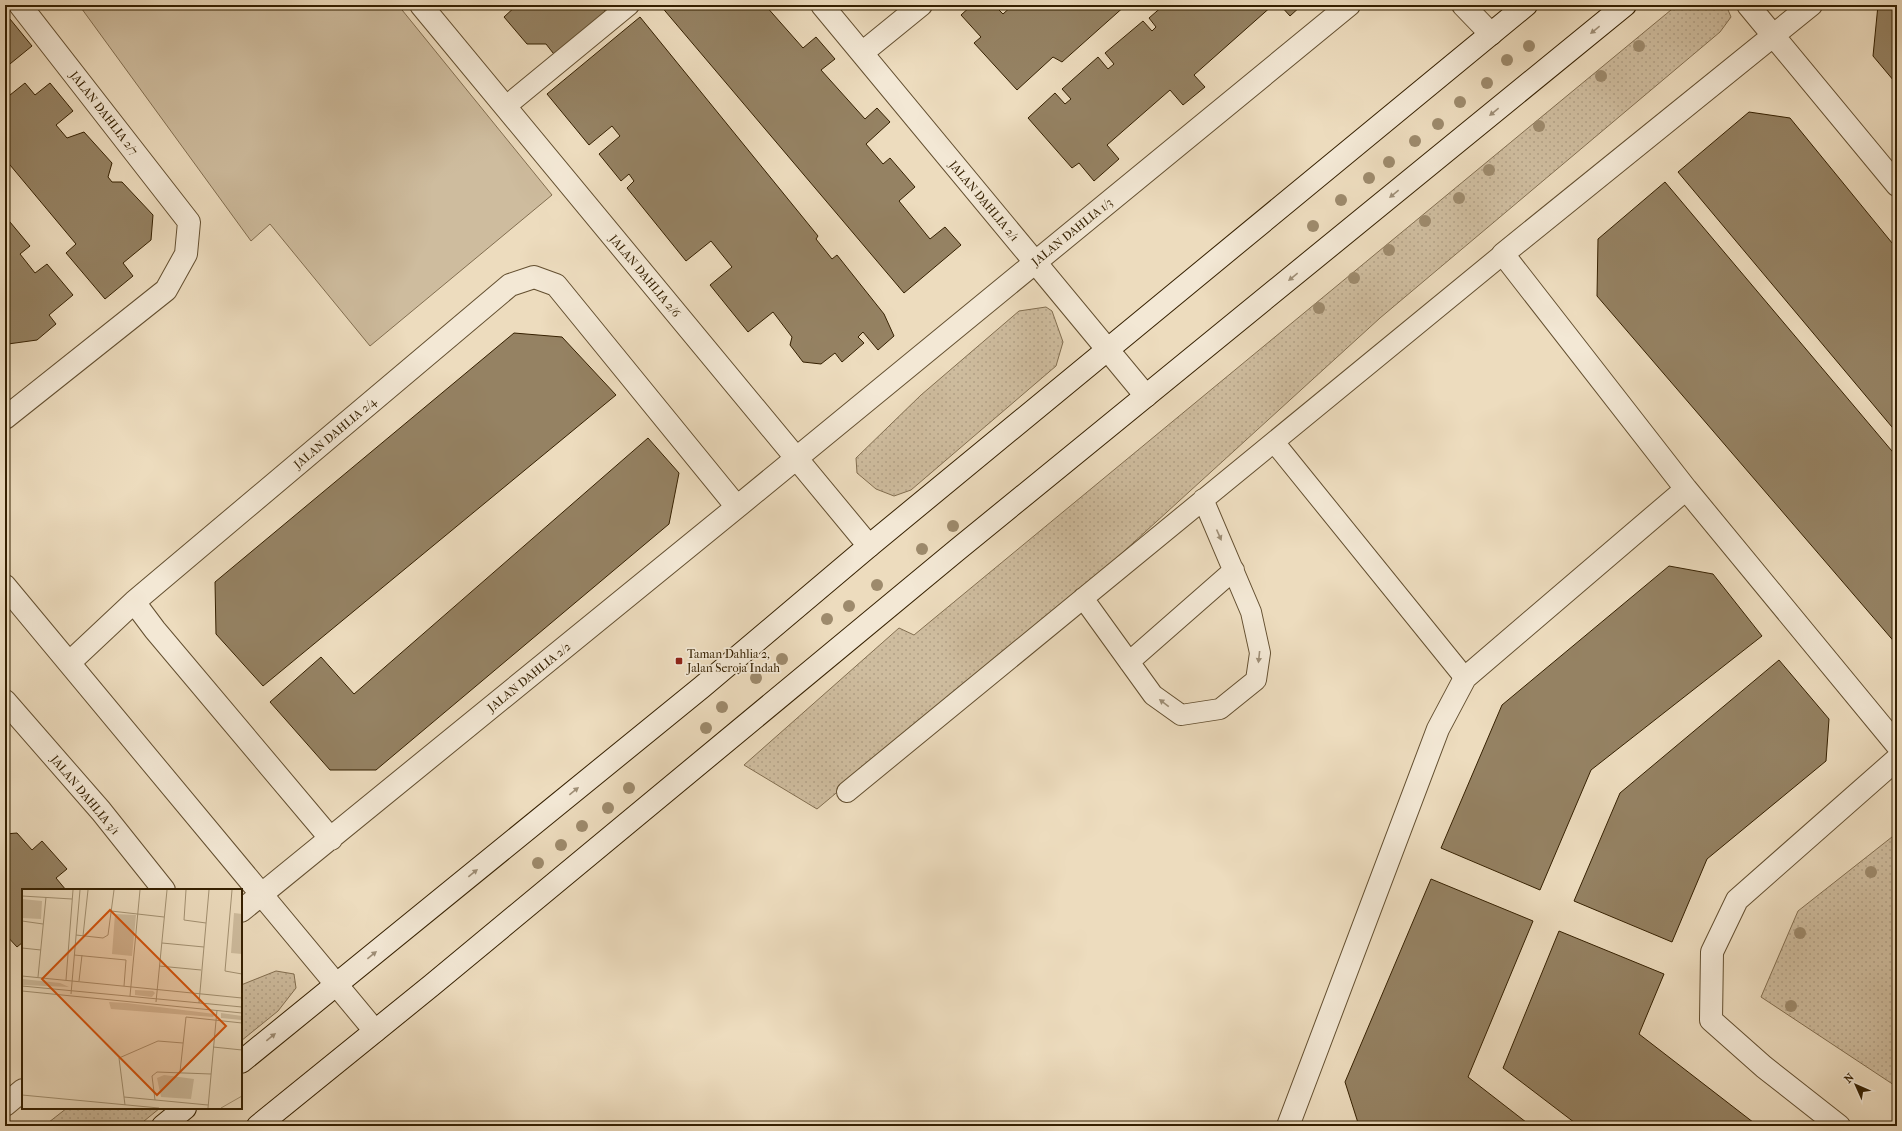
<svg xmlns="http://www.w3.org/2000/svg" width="1902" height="1131" viewBox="0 0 1902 1131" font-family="'IM FELL French Canon',serif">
	<defs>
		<pattern id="grass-dots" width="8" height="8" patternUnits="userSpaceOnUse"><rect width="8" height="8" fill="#cebc9e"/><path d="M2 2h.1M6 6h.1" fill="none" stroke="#b2a186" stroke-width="1.8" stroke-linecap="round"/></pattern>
	</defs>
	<rect width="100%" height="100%" fill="#eddcbe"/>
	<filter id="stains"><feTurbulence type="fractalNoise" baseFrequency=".005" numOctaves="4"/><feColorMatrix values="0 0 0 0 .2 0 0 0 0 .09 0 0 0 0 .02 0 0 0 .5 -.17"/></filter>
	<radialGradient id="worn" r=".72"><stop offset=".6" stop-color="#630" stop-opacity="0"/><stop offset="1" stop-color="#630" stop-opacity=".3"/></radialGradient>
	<path fill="url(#grass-dots)" stroke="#826e50" d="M1677,5H1726L1731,17L1720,32L1380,318L1100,573L817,809L744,765L899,628L914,635Z
		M1046,307L1052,311L1063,342L1056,366L911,490L894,496L876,489L857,473L856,458L921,395L1019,311Z
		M1897,833V1087L1761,997L1798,911Z
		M276,971L294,974L296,988L278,1011L241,1041V985Z
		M67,1108H160L138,1126H44Z"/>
	<path fill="#cebc9e" stroke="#826e50" d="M79,5H398L552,195L370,346L270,224L251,241Z"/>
	<path fill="#958263" stroke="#352001" d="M517,5H600L610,16L557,58L546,44H527L504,17Z
		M660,5H765L803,48L816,37L835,59L821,70L865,119L877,108L890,122L866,144L883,164L890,158L915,187L899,201L930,239L945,227L961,245L904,293Z
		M972,5H994L1003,14L1013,5H1126L1062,62L1053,57L1017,90L974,43L981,37L961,15Z
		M1164,5H1273L1194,75L1205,87L1183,105L1170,90L1107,145L1119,159L1094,181L1079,163L1072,168L1028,118L1055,93L1065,104L1071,99L1062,89L1098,57L1108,69L1114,64L1105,53L1143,21L1152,31L1156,27L1149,18Z
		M1280,5H1302L1290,16Z
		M1878,5H1897V79L1894,81L1873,56Z
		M640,17L818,236L816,239L832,259L837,255L884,314L894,336L878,350L863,332L858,337L864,343L842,362L835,353L821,364L803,362L790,345L792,337L773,312L748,332L710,285L732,267L711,241L686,261L627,188L634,181L629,174L621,181L599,154L620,136L612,126L589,145L547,94Z
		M5,19L7,21L10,19L32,46L5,68Z
		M25,83L35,95L50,83L73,111L56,125L67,138L84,132L112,163L108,177L112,182H122L153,215L151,240L123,263L133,276L105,299L66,253L76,244L5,159V99Z
		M1749,112L1790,118L1897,249V433L1678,172Z
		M1665,182L1897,457V645L1597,296L1598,239Z
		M5,216L30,246L20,254L35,273L47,264L73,295L49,315L56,324L37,340L8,344L5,346Z
		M514,333L562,337L616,395L263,686L216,634L215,582Z
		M648,438L679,473L669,524L376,770H330L270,702L321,657L354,694Z
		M1669,566L1713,574L1762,636L1591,770L1540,890L1441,848L1502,705Z
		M1779,660L1829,719L1826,761L1707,859L1672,942L1574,901L1620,793Z
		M17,833L32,850L42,841L67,869L56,878L66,890H23V942L17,947L5,934V834Z
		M1431,879L1533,921L1468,1077L1531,1126H1359L1345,1082Z
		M1559,931L1664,974L1639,1034L1758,1126H1579L1503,1068Z"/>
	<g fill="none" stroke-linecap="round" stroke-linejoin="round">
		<g stroke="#634f30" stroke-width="22">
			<path id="lane" d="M505,107L629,5
				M1274,442L1465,678
				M1083,598L1153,695L1181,715L1220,709L1256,680L1260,653L1251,612L1203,499
				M1129,662L1234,570
				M847,792L1503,254"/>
		</g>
		<g stroke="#634f30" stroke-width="24">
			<path id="street" d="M421,5L869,546
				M822,5L1146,396
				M1463,5L1491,34
				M1748,5L1897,185
				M1811,5L1503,254L1686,489L1897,745
				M862,53L921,5
				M5,418L166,290L186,254L189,222L20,5
				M5,586L375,1031
				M134,602L155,630L331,839
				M69,663L134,602L510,285L534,277L556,285L737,507
				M5,701L101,811L164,890
				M241,911L737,507L1349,5
				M5,1105L23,1090
				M1288,1126L1438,729L1465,678L1686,489
				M1839,1126L1764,1067L1711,1020L1712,952L1737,900L1897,759"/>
		</g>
		<g stroke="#352001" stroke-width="24">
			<path id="secondary" d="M241,1062L702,687L869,546L1526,5
				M163,1126L185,1108
				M258,1126L432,985L957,550L1625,5"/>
		</g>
		<use href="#lane" stroke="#f3e8d5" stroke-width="20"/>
		<use href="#street" stroke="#f3e8d5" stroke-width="22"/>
		<use href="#secondary" stroke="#f3e8d5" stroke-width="22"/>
	</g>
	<g fill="#9d8a6c">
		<circle cx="1529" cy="46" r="6"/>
		<circle cx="1639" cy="46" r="6"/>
		<circle cx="1507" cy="60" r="6"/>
		<circle cx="1601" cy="76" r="6"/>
		<circle cx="1487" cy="83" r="6"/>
		<circle cx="1460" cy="102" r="6"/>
		<circle cx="1438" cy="124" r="6"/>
		<circle cx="1539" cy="126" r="6"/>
		<circle cx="1415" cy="141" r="6"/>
		<circle cx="1389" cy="162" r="6"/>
		<circle cx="1489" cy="170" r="6"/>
		<circle cx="1369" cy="178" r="6"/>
		<circle cx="1459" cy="198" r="6"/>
		<circle cx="1341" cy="200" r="6"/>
		<circle cx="1425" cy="221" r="6"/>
		<circle cx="1313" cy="226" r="6"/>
		<circle cx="1389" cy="250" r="6"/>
		<circle cx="1354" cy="278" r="6"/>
		<circle cx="1319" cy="308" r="6"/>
		<circle cx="953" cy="526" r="6"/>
		<circle cx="922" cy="549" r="6"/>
		<circle cx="877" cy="585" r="6"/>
		<circle cx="849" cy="606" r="6"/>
		<circle cx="827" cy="619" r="6"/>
		<circle cx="782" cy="659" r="6"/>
		<circle cx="756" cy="678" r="6"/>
		<circle cx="722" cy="707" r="6"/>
		<circle cx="706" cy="728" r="6"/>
		<circle cx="629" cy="788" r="6"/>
		<circle cx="608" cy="808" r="6"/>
		<circle cx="582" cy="826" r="6"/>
		<circle cx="561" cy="845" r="6"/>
		<circle cx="538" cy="863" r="6"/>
		<circle cx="1871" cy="872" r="6"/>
		<circle cx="1800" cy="933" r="6"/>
		<circle cx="1791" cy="1006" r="6"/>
	</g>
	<defs><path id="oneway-solid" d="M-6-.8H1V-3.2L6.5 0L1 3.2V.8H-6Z"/></defs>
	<g fill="#9e8e76">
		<use href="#oneway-solid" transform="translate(1595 30) rotate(141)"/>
		<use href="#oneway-solid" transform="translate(1494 112) rotate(141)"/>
		<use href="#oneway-solid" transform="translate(1394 194) rotate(141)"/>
		<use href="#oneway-solid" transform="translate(1293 277) rotate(141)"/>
		<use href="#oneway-solid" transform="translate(1219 535) rotate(66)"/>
		<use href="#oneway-solid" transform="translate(1259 657) rotate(96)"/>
		<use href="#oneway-solid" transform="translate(1164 703) rotate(-143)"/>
		<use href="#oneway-solid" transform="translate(574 791) rotate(-39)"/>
		<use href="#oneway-solid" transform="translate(473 873) rotate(-39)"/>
		<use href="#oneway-solid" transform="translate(372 955) rotate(-39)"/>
		<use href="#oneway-solid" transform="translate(271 1037) rotate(-39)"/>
	</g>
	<rect fill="#8f2418" stroke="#f3e8d5" stroke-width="1.5" x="675" y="657" width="8" height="8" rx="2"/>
	<g text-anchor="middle" stroke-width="3.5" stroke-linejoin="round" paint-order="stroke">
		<g font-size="12" fill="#352001" stroke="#f3e8d5">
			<text transform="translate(104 113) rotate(52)" y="4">JALAN DAHLIA 2/7</text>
			<text transform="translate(984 201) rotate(50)" y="4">JALAN DAHLIA 2/1</text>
			<text transform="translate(1072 232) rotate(-39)" y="4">JALAN DAHLIA 1/3</text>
			<text transform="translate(645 276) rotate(50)" y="4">JALAN DAHLIA 2/6</text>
			<text transform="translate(335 433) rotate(-40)" y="4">JALAN DAHLIA 2/4</text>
			<text transform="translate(529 677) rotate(-39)" y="4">JALAN DAHLIA 2/2</text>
			<text transform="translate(85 795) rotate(50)" y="4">JALAN DAHLIA 3/1</text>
		</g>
		<g font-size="12" fill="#352001" stroke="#f3e8d5" text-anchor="start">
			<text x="687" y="658">Taman Dahlia 2,<tspan x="687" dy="14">Jalan Seroja Indah</tspan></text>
		</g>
	</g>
	<g transform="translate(22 889)">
		<rect width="220" height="220" fill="#eddcbe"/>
		<path d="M0,90L38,94L47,98L0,96ZM113,101L131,102L133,104L130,108L113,106ZM87,113L105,114L193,125L191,128L89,120ZM199,124L220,127V131L199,129ZM142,186L172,190L169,210L139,208L135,189Z" fill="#cebc9e"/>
		<path d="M0,10L20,12L19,30L0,29ZM212,24L220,25V65L209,64ZM93,25L114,26L110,67L90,65Z" fill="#cebc9e"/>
		<path fill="none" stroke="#a39172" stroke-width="1" d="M164,1L162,31L184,34M210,1L203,82L220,85M0,7L50,10M89,22L142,28M0,32L21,35M54,46L81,49L86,46L92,1M61,47L66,1M140,54L182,58M0,59L19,61M52,66L104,71L102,97M137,77L179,81M0,87L220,109M16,88L24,8M44,91L51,1M57,92L60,66M0,97L220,118M0,102L220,124M49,105L58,1M108,107L118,1M134,113L145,1M177,114L187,1M191,158L220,161M158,183L164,128L220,134M0,206L137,219M102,208L186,216M133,211L130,187L135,183L189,185M103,216L97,169L136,152L161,154M186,219L195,121M199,219L220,207"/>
		<path fill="#d6530b" fill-opacity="0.15" stroke="#d6530b" stroke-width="2" d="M88,21L204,137L135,206L20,90Z"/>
		<rect width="220" height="220" fill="none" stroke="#352001" stroke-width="2"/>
	</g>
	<rect width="1902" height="1131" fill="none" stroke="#eddcbe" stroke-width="20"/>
	<rect x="6" y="6" width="1890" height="1119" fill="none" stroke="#352001" stroke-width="2"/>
	<rect x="10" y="10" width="1882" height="1111" fill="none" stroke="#352001"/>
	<g transform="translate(1856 1085) rotate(315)" stroke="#f3e8d5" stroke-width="3" paint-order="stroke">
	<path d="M0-3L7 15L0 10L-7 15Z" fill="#352001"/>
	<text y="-6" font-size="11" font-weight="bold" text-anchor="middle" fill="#352001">N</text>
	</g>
	<rect width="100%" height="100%" filter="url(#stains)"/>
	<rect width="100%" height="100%" fill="url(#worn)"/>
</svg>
